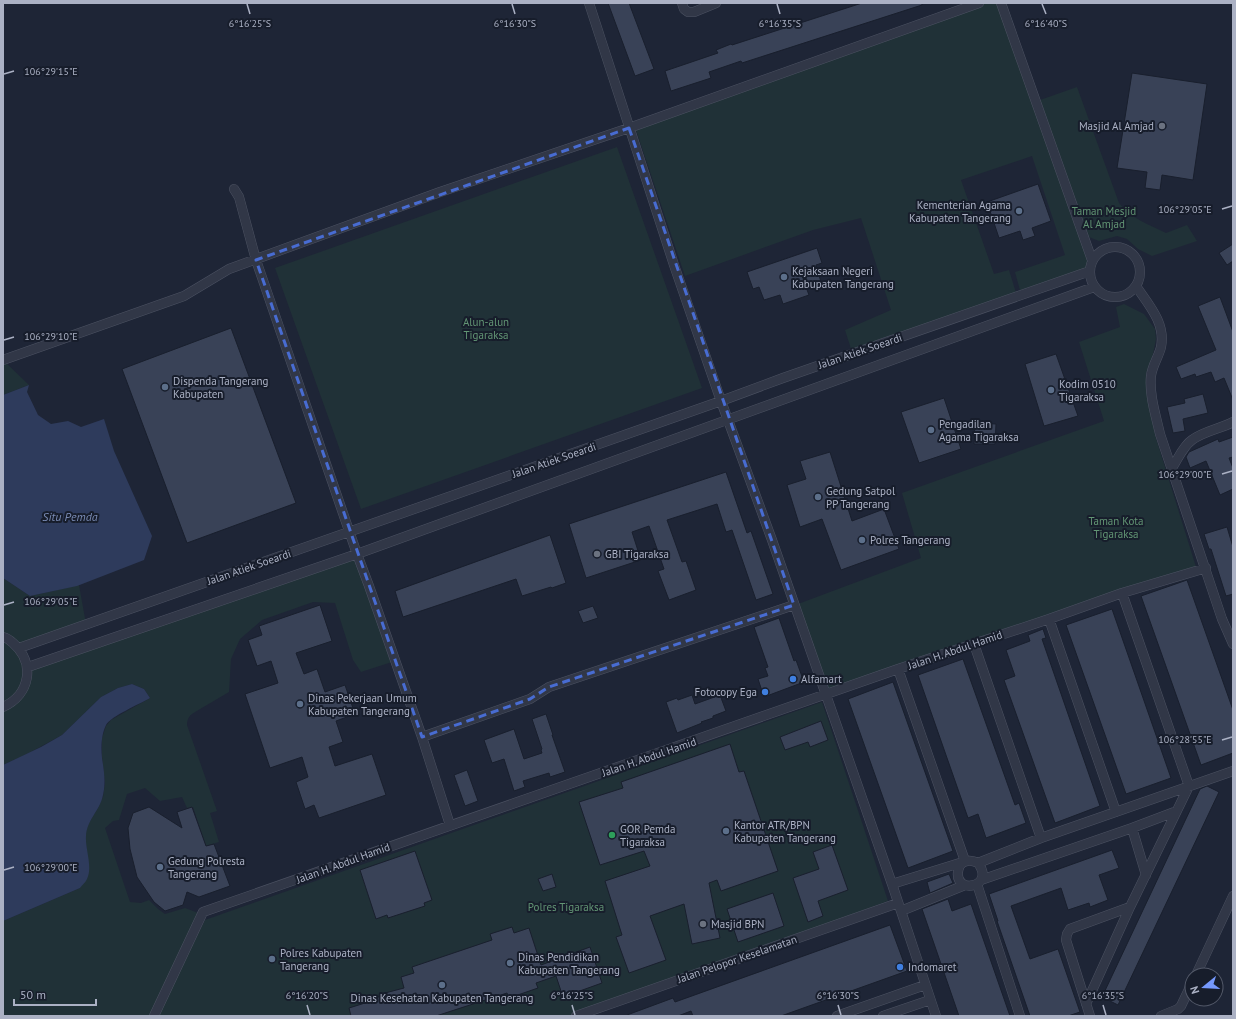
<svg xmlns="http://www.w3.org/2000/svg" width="1236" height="1019" viewBox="0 0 1236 1019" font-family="'PT Sans',sans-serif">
	<rect width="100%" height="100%" fill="#1e2536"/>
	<path fill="#203137" d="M983,3H1000L1091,260L1087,270L1021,294L1015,272L1065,255L1032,156L961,180L994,274L1009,270L1017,296L852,352L845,330L891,310L861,218L813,230L685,276L636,130Z
		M1077,87L1119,203C1130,218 1150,225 1166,233L1187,225L1197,241L1152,256L1138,249L1127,239L1117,236L1099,241L1089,237L1040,100Z
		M617,147L702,388L361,509L275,268Z
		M1124,304L1144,314L1155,329L1156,339L1153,354L1146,374L1155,435L1196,567L828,693L798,604L921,558L902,493L1104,421L1079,342L1120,327L1116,307Z
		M3,360L29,385L3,395Z
		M357,554L395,661L361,672L353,660L335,603L313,602L262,620L240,639L231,659L229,692L195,712C190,715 187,718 187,725L217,811L210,813L219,842L206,846L193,807L187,808L182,797L160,801L145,788L127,794L119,820L113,821L105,828L130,902L141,903L149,900L158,909L165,914L185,908L201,914L153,1016H3V921L80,888L89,870L85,838L87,826L98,808L103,797L105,783L102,757V738L106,726L111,720L150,698L144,689L132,684L118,688L101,697L62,735L29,753L3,765V578L30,596L79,585L86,624L19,648L28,667Z
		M822,702L888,901L581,1016H157L205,920Z"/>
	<path fill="#2e3b5c" d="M29,385L27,392L38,415L51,424L68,421L81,427L104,419L114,451L152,536L144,560L77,586L30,596L3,578V395Z
		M132,684L144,689L150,698C140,704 111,716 106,725C101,735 101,748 102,758C104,771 106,782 103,795C100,811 87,819 86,836C85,849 93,867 87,879C86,882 82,885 80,888L3,921V765L41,747L62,735L101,697L118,688Z"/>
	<path fill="#394257" stroke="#191f2d" d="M608,3H629L654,69L635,76Z
		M862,3H922V5L742,63L741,61L709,72L711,78L671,91L665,71L718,53L716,50L731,44L732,45Z
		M1132,73L1207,84L1193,180L1162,175L1160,190L1145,188L1147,172L1117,168Z
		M1038,184L1051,221L1032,228L1035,236L1023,240L1020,231L999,238L987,202Z
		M1233,244V261L1227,265L1219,253Z
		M817,248L822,263L816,265L821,282L806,287L809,295L783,304L780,295L764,300L759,287L753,289L747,272Z
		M1220,297L1233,332V400L1224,378L1215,382L1211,372L1196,377L1195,374L1181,379L1176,367L1216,350L1198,306Z
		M231,328L296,503L187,543L122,369Z
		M1056,354L1078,416L1044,426L1025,364Z
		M1203,394L1208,413L1183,419L1185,431L1173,433L1167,407L1185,403L1184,399Z
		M944,398L961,449L919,463L901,412Z
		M975,423L996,424L995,444H974Z
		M1233,437V457L1229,458L1233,468V489L1220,495L1206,461L1190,468L1186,457L1189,452L1218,439L1219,442Z
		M830,452L852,521L884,509L899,549L841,570L822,519L800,527L787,485L806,479L800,461Z
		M726,472L747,533L751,531L773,594L756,600L732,530L726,532L717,504L667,520L682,562L686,561L696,590L669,600L658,571L664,569L649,526L632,532L641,560L586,578L569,524Z
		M1227,527L1233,547V594L1226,596L1211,549H1209L1204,534Z
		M550,535L566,583L552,588L551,587L522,596L516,579L403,617L395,591Z
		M1187,580L1233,710V753L1201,765L1141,596Z
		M320,605L332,641L296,653L304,674L317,669L325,692L345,685L355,714L336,721L343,742L329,747L335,766L372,754L386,795L319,818L314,805L305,809L296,782L308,777L302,757L270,768L245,694L278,683L271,661L257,666L248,640L262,635L259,626Z
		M593,606L598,618L583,623L578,611Z
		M1112,609L1171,778L1126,794L1066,625Z
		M779,618L794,661L796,660L804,682L764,697L758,679L768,676L765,668L768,667L754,627Z
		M1043,629L1046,638L1042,639L1100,806L1055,823L1004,680L1015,676L1006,650L1030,641L1028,635Z
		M963,659L1015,805L1019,803L1026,823L986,838L978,814L968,818L918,675Z
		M893,682L953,851L908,868L848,699Z
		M692,695L695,704L720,695L726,711L713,716V718L701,722L702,723L677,733L666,702L677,698L678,700Z
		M546,714L553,735H552L565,772L550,777L549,773L523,781L525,787L514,791L504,759L492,763L484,740L514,729L524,759L542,753L541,750L542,749L532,719Z
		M821,721L828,740L810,747L808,742L785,750L780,737Z
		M730,744L739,772L744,771L778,871L721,891L717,880L709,883L720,938L692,944L684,904L650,916L666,960L629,973L616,937L622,935L605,881L650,866L644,851L600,865L579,802L623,788L621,782Z
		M467,770L478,801L465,806L454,775Z
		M1207,786L1219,792L1118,1005L1102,997L1200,789Z
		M149,807L182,828L177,812L192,807L206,846L214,844L230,886L199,897L187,892L183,905L165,911L154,902L137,877L130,849L128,828L133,813Z
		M832,845L848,890L818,901L823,916L808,922L793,878L819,869L813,852Z
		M1112,850L1119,868L1099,875L1108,900L1090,907L1089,903L1068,910L1061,888L1011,906L1030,959L1058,949L1080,1012L1068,1016H1030L997,921H998L989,894Z
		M415,851L432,900L424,903L425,906L388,918L387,915L376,919L360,870Z
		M552,874L556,887L543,891L538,879Z
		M949,874L953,883L930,893L927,882Z
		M773,893L784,926L738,942L727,909Z
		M948,899L952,911L971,904L1010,1016H959L922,909Z
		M890,925L907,971L781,1016H693L691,1011L678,1016H627V1015L673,998L675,1002Z
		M512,927L514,933L529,928L541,965L590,947L602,983L563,997L556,976L536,983L538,988L509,998L507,993L436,1016H351L349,1008L365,1003V1001L385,995V993L404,988L401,977L414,973L412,967L492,940L490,934Z"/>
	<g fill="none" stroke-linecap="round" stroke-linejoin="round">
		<g stroke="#4c5262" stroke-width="10">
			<path id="street" d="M589,3L674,265L721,401L772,540L892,884L936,1016
				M682,3L684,9L688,12H694L716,3
				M1001,3L1092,260
				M234,189L239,197L256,260L357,554L369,586L422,737L450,825
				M1090 272a25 25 0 1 1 50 0a25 25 0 1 1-50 0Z
				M1136,286C1148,304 1166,323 1161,347C1159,356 1152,366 1151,376C1149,395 1156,416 1160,434L1222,619L1233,644
				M3,360L184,296L229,269L440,192L629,128L979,3
				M1172,468C1178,459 1183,446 1192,440C1204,431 1220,429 1233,422
				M1049,619L1116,812
				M3,637C7,638 10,640 13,643C36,663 30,695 3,707
				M974,644L1041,838
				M19,648L721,401L783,378L1090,271
				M28,667L357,554L1094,287
				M898,669L965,861
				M422,737L530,699L549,687L794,605
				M1132,828L1146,875
				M978,863C996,887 955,895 958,872C959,860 970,859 978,863L1041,838L1233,771
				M981,880L1132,828L1177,811
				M892,884L963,862
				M977,884L1020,1016
				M901,911L965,885
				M1196,975L1233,896
				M1086,1004L1130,907L1189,786L1122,593
				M154,1016L203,912L898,669L1049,619L1122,593L1206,568
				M576,1016L898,903
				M837,1016L925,985
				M883,1016L930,1000
				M1090,1016L1066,940L1067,934L1070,929L1130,907
				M1161,1016L1178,1009L1181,1006L1192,983"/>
		</g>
		<use href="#street" stroke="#313747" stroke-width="9"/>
	</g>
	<path fill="none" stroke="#486cd2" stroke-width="3" stroke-dasharray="8 5" stroke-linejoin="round" d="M629,128L794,605L549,687L530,699L422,737L256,260Z"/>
	<path fill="none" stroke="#abb1c4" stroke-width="1.5" d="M247,4L250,14M512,4L515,14M777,4L780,14M1042,4L1046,14M4,74L14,71M1222,209L1232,206M4,340L14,337M1222,474L1232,471M4,605L14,602M1222,740L1232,737M4,870L14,867M307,1005L310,1015M572,1005L575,1015M838,1005L841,1015M1103,1005L1106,1015"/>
	<g fill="#6b7280" stroke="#171d2b" stroke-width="1.5">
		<circle cx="1162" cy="126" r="4"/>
		<circle cx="597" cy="554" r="4"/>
		<circle cx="703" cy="924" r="4"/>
	</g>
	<g fill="#5c6f8a" stroke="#171d2b" stroke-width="1.5">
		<circle cx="1019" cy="211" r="4"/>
		<circle cx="784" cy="277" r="4"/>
		<circle cx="165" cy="387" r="4"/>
		<circle cx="1051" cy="390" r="4"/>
		<circle cx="931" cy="430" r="4"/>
		<circle cx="818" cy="497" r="4"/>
		<circle cx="862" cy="540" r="4"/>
		<circle cx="300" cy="704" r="4"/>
		<circle cx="726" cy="831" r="4"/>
		<circle cx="160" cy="867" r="4"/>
		<circle cx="272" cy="959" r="4"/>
		<circle cx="510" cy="963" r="4"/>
		<circle cx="442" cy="985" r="4"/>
	</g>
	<g fill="#3f7fe0" stroke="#171d2b" stroke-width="1.5">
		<circle cx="793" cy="679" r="4"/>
		<circle cx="765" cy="692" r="4"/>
		<circle cx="900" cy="967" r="4"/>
	</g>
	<circle fill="#2e9e5b" stroke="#171d2b" stroke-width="1.5" cx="612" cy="835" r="4"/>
	<g text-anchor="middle" stroke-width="4" stroke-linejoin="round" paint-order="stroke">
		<g font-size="11" fill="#abb1c4" stroke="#171d2b" text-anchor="start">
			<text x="1154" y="130" text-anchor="end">Masjid Al Amjad</text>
			<text x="1011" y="209" text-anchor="end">Kementerian Agama<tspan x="1011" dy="13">Kabupaten Tangerang</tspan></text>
			<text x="792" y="275">Kejaksaan Negeri<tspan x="792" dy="13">Kabupaten Tangerang</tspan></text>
			<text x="173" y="385">Dispenda Tangerang<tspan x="173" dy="13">Kabupaten</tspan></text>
			<text x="1059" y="388">Kodim 0510<tspan x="1059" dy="13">Tigaraksa</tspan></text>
			<text x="939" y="428">Pengadilan<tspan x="939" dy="13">Agama Tigaraksa</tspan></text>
			<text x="826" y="495">Gedung Satpol<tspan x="826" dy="13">PP Tangerang</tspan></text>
			<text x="870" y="544">Polres Tangerang</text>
			<text x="605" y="558">GBI Tigaraksa</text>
			<text x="801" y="683">Alfamart</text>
			<text x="757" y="696" text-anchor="end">Fotocopy Ega</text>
			<text x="308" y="702">Dinas Pekerjaan Umum<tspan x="308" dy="13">Kabupaten Tangerang</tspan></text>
			<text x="734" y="829">Kantor ATR/BPN<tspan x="734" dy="13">Kabupaten Tangerang</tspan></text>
			<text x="620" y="833">GOR Pemda<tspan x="620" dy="13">Tigaraksa</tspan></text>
			<text x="168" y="865">Gedung Polresta<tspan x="168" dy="13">Tangerang</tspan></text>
			<text x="711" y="928">Masjid BPN</text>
			<text x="280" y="957">Polres Kabupaten<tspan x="280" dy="13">Tangerang</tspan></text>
			<text x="518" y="961">Dinas Pendidikan<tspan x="518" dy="13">Kabupaten Tangerang</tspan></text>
			<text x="908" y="971">Indomaret</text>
			<text x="442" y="1002" text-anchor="middle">Dinas Kesehatan Kabupaten Tangerang</text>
		</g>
		<g font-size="11" fill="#629574" stroke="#171d2b">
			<text x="1104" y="215">Taman Mesjid<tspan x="1104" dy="13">Al Amjad</tspan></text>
			<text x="486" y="326">Alun-alun<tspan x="486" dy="13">Tigaraksa</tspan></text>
			<text x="1116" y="525">Taman Kota<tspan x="1116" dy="13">Tigaraksa</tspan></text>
			<text x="566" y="911">Polres Tigaraksa</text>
		</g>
		<g font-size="11" fill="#abb1c4" stroke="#171d2b">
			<text transform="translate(860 351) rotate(-19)" y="4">Jalan Atiek Soeardi</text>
			<text transform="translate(554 460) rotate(-19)" y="4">Jalan Atiek Soeardi</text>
			<text transform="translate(249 567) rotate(-19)" y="4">Jalan Atiek Soeardi</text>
			<text transform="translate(955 650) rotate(-19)" y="4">Jalan H. Abdul Hamid</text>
			<text transform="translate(649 757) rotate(-19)" y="4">Jalan H. Abdul Hamid</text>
			<text transform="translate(343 863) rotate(-20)" y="4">Jalan H. Abdul Hamid</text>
			<text transform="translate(737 959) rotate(-19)" y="4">Jalan Pelopor Keselamatan</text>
		</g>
		<g font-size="12" font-style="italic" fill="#798ab3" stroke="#171d2b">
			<text x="70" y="521">Situ Pemda</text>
		</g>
	</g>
	<g font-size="10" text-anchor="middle" fill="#abb1c4" stroke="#171d2b" stroke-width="4" stroke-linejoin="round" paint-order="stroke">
		<text x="250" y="27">6°16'25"S</text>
		<text x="515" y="27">6°16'30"S</text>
		<text x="780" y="27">6°16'35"S</text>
		<text x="1046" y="27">6°16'40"S</text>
		<text x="51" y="75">106°29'15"E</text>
		<text x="1185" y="213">106°29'05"E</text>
		<text x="51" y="340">106°29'10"E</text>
		<text x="1185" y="478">106°29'00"E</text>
		<text x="51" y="605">106°29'05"E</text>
		<text x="1185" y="743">106°28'55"E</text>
		<text x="51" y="871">106°29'00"E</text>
		<text x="307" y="999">6°16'20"S</text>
		<text x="572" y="999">6°16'25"S</text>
		<text x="838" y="999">6°16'30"S</text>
		<text x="1103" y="999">6°16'35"S</text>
	</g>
	<rect width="1236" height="1019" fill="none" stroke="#abb1c4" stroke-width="8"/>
	<g transform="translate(1204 987) rotate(252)"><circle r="19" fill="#171d2b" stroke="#525868"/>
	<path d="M0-3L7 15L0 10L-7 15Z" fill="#7699fd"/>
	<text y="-6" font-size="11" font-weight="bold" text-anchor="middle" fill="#abb1c4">N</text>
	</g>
	<path d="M14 999v6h82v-6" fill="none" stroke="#abb1c4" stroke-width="2"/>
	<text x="20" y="999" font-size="12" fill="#abb1c4" stroke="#171d2b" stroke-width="3" paint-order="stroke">50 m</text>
</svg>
